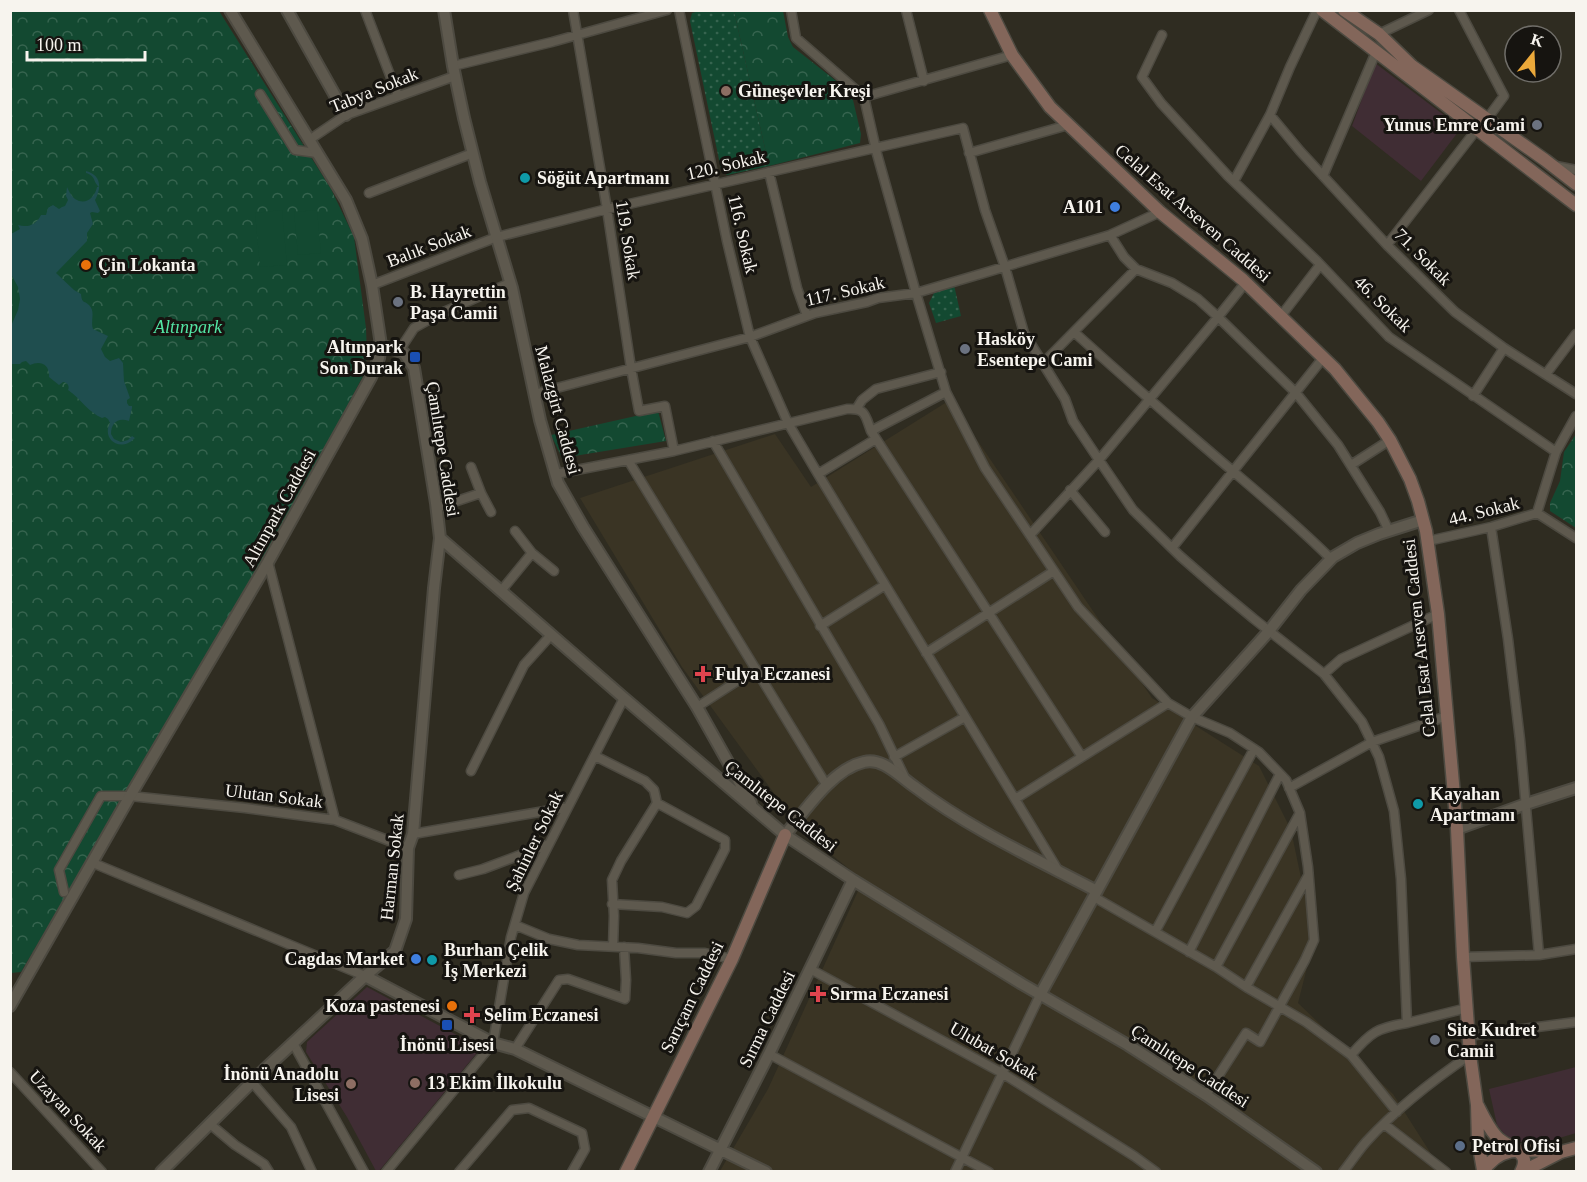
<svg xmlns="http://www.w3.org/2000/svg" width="1587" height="1182" viewBox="0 0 1587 1182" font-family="Georgia,serif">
	<defs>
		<pattern id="grass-dots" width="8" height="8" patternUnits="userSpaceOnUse" patternTransform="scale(1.5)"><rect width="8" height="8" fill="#134931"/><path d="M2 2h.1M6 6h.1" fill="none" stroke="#36644f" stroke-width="1.8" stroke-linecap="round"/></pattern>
		<pattern id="forest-crowns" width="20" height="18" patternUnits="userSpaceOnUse" patternTransform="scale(1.5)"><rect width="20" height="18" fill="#134931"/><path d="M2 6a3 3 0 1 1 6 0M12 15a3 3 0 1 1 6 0" fill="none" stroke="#36644f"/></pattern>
	</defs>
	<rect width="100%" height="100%" fill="#2f2c21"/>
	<path fill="#3a3424" d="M950,400L1152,698L1259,766L1291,830L1314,940L1298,1003L1393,1094L1442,1171H720L768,1089L863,880L803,832L784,807L682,667L580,498L775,434L811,487Z"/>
	<path fill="#402d34" d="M1375,63L1461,128L1421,181L1352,126Z
		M367,987L481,1048L379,1171H376L347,1117L306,1052L307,1042Z
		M1576,1067V1133L1546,1142H1519L1505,1135L1497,1125L1489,1089Z"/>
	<path fill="url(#grass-dots)" d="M699,11H734L769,166L727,175L721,169L690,21L692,13Z
		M954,285L961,316L936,323L929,303L934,293Z"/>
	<path fill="url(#forest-crowns)" d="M10,11H219L331,189L354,237L366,328L367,356L363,376L286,521L21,972L11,973Z
		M734,11H783L788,37L793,47L840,84L853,100L861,134L860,143L769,166Z
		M658,411L666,441L562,458L551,435Z
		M1576,434V528L1550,511V503L1560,481L1564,452Z"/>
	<path fill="#134931" d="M282,210L287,265L260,267L255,213Z
		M317,210L321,253L298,255L294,212Z"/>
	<path fill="#1f4e4f" d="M86,171C101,175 102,187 95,200L100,211L98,213L92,212L90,213L93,224L87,233V241L56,273L74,290L81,294C82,304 84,300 89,305C96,312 90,321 93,329L108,336L101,349L105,357L110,361L119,358L123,363L124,381L130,398L127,400V403L129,406H132V408L129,421C118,417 111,423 111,434L114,439L121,442L128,440L132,436L135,438C121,453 101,440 110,423L108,419L105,417L102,418C88,412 81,399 68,390C70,386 67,382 63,382L59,385L49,377C50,364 40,360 30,365L26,361L22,362L20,364H11V326L18,310L20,299L18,287L11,274V234L20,229L18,225C28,228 36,225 41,215H46L48,208L53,205L59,209L62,207L65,206L68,200L66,196L67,187C69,191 71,196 75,199C86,206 95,197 97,187H99C93,182 96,176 86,173Z"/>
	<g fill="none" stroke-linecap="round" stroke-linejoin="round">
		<g stroke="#4d4a41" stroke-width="11">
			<path id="minor" d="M365,10L398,96
				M573,10L607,209L631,368L639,411L665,406L674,451
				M679,10L727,241L750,337L788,423L818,474L1058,870
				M791,10L796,38L864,97L877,154L916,293L946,392L985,468L1078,607L1168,703L1192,717L1230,733L1259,752L1286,780L1300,813L1308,867L1314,940L1305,960L1260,1042L1246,1033L1206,1095
				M906,10L924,81
				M1459,10L1504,96L1487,119
				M1379,34L1429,10
				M1162,35L1142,77L1161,103L1228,176L1317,261L1389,337L1556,452
				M453,66L552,42L667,10
				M260,94L295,150L317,153
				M864,97L1012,55
				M1270,115L1300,151L1387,245L1455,312L1504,348L1576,394
				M309,140L346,115L455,76
				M969,153L1068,125
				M1556,166L1576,170
				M769,172L797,288L807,316
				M1323,176L1376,52
				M1234,181L1270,115L1290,67L1317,10
				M369,193L473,153
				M1110,235L1124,257L1136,269
				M1387,245L1477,129
				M372,285L497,237L607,209L963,128L985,210L1005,267L1024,333L1065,399L1073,421L1099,460L1133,510L1180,556L1219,590L1254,619L1324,674L1362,722L1379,757L1394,811L1401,879L1407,1023C1377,1028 1371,1032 1351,1055
				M1281,316L1320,265
				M1074,332C1116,370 1158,407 1201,444C1245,482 1290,518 1331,559
				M399,351L414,328L439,314L510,283
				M1042,364L1136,269L1172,283L1198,299L1218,317L1246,282
				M1546,374L1576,334
				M534,394L750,337L815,313L867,302L878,298L916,293L984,273L1110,235L1160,212
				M1473,396L1504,348
				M857,408L862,400L876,389L941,372
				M871,431L946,392
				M713,441L879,724L905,778
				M628,460L827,786
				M1351,465L1390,440
				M556,474L674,451L847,409C866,408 865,415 871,431L1082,757
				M818,474L876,439
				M1070,490L1105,532
				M481,493L491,512
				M436,508L481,493L471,467
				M1537,513L1556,452L1576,416
				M1491,527L1508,639L1520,740L1539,955
				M515,531L532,553L554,571
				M1030,535L1099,460L1218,317L1296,393L1338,445L1380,512L1389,531
				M1428,541L1491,527L1537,513L1576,538
				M1172,548L1323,358
				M268,562L335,820
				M501,591L532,553
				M820,626L885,585
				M926,653L1054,571
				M1324,674L1341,659L1438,614
				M697,707L756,669
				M595,756L645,781L654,790L657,803L621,861L612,880L614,916L613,947
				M894,757L965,717
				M471,771L524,665L551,635
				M1289,788L1372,742L1447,716
				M1015,799L1168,703
				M1300,813L1216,967L1246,987L1308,876
				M413,834L568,807
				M93,863L365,976
				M459,875L483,869L549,844
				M64,892L59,870L101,796H130L245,808L335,820L408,848
				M1094,897L1216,967
				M612,904L662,907L687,913L696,906L725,849V840L657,803
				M515,925L549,939L578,945L638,948L676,953H705L732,959
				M1155,932L1254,749
				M1189,952L1280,774
				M1463,957L1539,955L1576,949
				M810,969L1002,1073L1134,1156L1156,1172
				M1246,987L1306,1022L1351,1055L1397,1112
				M1407,1023L1467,1008
				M1468,1036L1576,1022
				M293,1043L364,1172
				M515,1049L559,980L568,979L625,999L626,980L624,947
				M769,1054L989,1172
				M10,1072L102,1172
				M252,1082L291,1127L312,1172
				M210,1124L235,1145L264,1164L269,1172
				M1384,1124L1446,1172
				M386,1172L493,1043L511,937L524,893L624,698
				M459,1172L512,1110L529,1108L582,1133L585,1149L572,1172
				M955,1172L1040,995
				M1343,1172C1351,1162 1358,1151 1366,1142C1397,1108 1433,1080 1470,1055"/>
		</g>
		<g stroke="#4d4a41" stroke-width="14">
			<path id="tertiary" d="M287,10L346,115
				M444,10L453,66L464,118L480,182L512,288L540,420L558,483L583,527L697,707L751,803
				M381,345L404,353L414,368L436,503L440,538L624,698L785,835L853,880L1022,984L1128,1045L1206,1095L1316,1172
				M1457,829L1526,804L1576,788
				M785,835C805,811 832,769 864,762C883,757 900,777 915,787C970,829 1036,859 1097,891
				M365,976L493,1043L515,1049L766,1172
				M1040,995L1192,717L1269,631L1301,590L1333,557L1357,543L1379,534L1423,520
				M10,1006L130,796L268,562L371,377L379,358L381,345L372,285L362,239L346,200L230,10
				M161,1172L265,1069L365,976L395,951L406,919L408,848L413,834L434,588L440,538
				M709,1172L769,1054L853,880"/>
		</g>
		<g stroke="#4d4a41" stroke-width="15">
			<path id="secondary" d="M990,10L1012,55L1050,107L1160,212L1243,280L1335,369L1378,422L1390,440L1410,479L1418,501L1426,531L1438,614L1457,829L1463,957L1470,1055L1477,1105L1478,1141L1483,1170L1485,1172
				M1322,10L1576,205
				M1344,10L1379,34L1412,66L1545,160L1576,184
				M1478,1106C1483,1116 1488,1127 1496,1136C1503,1145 1518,1147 1523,1157C1526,1163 1523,1167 1521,1172
				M626,1172L732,959L785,835
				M1483,1172C1501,1142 1531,1151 1561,1152
				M1522,1172L1561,1152L1576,1148"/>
		</g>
		<use href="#minor" stroke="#5e594e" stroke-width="8"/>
		<use href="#tertiary" stroke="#5e594e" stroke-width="10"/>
		<use href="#secondary" stroke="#83665a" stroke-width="12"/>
	</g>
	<g fill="#8d6e63" stroke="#161410" stroke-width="2">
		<circle cx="726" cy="91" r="6"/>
		<circle cx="415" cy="1083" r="6"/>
		<circle cx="351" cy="1084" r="6"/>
	</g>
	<g fill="#6b7280" stroke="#161410" stroke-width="2">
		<circle cx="1537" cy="125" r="6"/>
		<circle cx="398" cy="302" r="6"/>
		<circle cx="965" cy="349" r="6"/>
		<circle cx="1435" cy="1040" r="6"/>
	</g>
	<g fill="#0f9aa8" stroke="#161410" stroke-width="2">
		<circle cx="525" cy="178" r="6"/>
		<circle cx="1418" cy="804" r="6"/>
		<circle cx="432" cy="960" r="6"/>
	</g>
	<g fill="#3f7fe0" stroke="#161410" stroke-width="2">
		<circle cx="1115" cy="207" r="6"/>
		<circle cx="416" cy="959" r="6"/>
	</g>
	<g fill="#e8710a" stroke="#161410" stroke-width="2">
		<circle cx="86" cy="265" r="6"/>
		<circle cx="452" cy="1006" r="6"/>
	</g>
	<g fill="#1a4fb4" stroke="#161410" stroke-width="2">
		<rect x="409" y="351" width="12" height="12" rx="3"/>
		<rect x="441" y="1019" width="12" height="12" rx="3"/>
	</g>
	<g fill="#e0444e" stroke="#161410" stroke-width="2">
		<path d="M700 665h6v6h6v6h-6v6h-6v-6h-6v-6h6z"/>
		<path d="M815 985h6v6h6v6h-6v6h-6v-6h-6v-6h6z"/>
		<path d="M469 1006h6v6h6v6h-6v6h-6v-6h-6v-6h6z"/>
	</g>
	<circle fill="#5c6f8a" stroke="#161410" stroke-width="2" cx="1460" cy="1146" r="6"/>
	<g text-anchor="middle" stroke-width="6" stroke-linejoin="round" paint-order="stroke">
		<g font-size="18" fill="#f7f4ee" stroke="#161410">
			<text transform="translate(374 90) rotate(-22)" y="6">Tabya Sokak</text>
			<text transform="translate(726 165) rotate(-13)" y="6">120. Sokak</text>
			<text transform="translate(1193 213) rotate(41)" y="6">Celal Esat Arseven Caddesi</text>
			<text transform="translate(743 234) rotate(77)" y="6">116. Sokak</text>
			<text transform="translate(628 240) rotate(81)" y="6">119. Sokak</text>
			<text transform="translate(429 246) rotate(-21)" y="6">Balık Sokak</text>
			<text transform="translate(1423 257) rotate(45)" y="6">71. Sokak</text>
			<text transform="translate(845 291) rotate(-13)" y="6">117. Sokak</text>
			<text transform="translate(1383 304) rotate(44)" y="6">46. Sokak</text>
			<text transform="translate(558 410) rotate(75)" y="6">Malazgirt Caddesi</text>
			<text transform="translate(443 449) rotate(81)" y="6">Çamlıtepe Caddesi</text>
			<text transform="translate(279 508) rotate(-61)" y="6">Altınpark Caddesi</text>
			<text transform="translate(1484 511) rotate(-14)" y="6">44. Sokak</text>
			<text transform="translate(1419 638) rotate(-96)" y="6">Celal Esat Arseven Caddesi</text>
			<text transform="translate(274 796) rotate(7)" y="6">Ulutan Sokak</text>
			<text transform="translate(781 806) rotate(38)" y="6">Çamlıtepe Caddesi</text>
			<text transform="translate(534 841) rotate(-64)" y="6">Şahinler Sokak</text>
			<text transform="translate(392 867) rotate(-84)" y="6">Harman Sokak</text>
			<text transform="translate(692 997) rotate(-64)" y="6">Sarıçam Caddesi</text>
			<text transform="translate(767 1019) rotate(-64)" y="6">Sırma Caddesi</text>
			<text transform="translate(994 1051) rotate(30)" y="6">Ulubat Sokak</text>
			<text transform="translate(1190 1066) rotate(33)" y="6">Çamlıtepe Caddesi</text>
			<text transform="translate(68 1111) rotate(47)" y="6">Uzayan Sokak</text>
		</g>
		<g font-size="18" font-weight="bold" fill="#f7f4ee" stroke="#161410" text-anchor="start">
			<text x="738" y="97">Güneşevler Kreşi</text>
			<text x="1525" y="131" text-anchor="end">Yunus Emre Cami</text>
			<text x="537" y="184">Söğüt Apartmanı</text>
			<text x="1103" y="213" text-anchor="end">A101</text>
			<text x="98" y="271">Çin Lokanta</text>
			<text x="410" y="298">B. Hayrettin<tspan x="410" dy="21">Paşa Camii</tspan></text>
			<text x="977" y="345">Hasköy<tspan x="977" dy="21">Esentepe Cami</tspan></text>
			<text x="403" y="353" text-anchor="end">Altınpark<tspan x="403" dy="21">Son Durak</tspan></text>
			<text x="715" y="680">Fulya Eczanesi</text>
			<text x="1430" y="800">Kayahan<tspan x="1430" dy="21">Apartmanı</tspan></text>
			<text x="444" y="956">Burhan Çelik<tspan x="444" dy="21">İş Merkezi</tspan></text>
			<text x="404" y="965" text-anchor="end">Cagdas Market</text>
			<text x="830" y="1000">Sırma Eczanesi</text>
			<text x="440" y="1012" text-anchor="end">Koza pastenesi</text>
			<text x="484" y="1021">Selim Eczanesi</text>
			<text x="1447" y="1036">Site Kudret<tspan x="1447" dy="21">Camii</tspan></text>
			<text x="447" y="1051" text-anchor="middle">İnönü Lisesi</text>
			<text x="339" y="1080" text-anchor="end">İnönü Anadolu<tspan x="339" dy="21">Lisesi</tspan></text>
			<text x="427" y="1089">13 Ekim İlkokulu</text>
			<text x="1472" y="1152">Petrol Ofisi</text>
		</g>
		<g font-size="18" font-style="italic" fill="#53e5a4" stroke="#161410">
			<text x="188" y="333">Altınpark</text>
		</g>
	</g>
	<rect width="1587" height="1182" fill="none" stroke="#f7f4ee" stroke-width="24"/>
	<g transform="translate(1533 54) rotate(18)"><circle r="28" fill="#161410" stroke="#706e69" stroke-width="1.5"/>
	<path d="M0-4.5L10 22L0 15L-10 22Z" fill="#eca93a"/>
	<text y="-9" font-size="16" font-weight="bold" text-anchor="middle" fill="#f7f4ee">K</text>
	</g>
	<path d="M27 51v9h118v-9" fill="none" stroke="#f7f4ee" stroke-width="3"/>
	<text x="36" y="51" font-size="18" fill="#f7f4ee" stroke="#161410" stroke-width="4.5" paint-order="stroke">100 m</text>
</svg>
